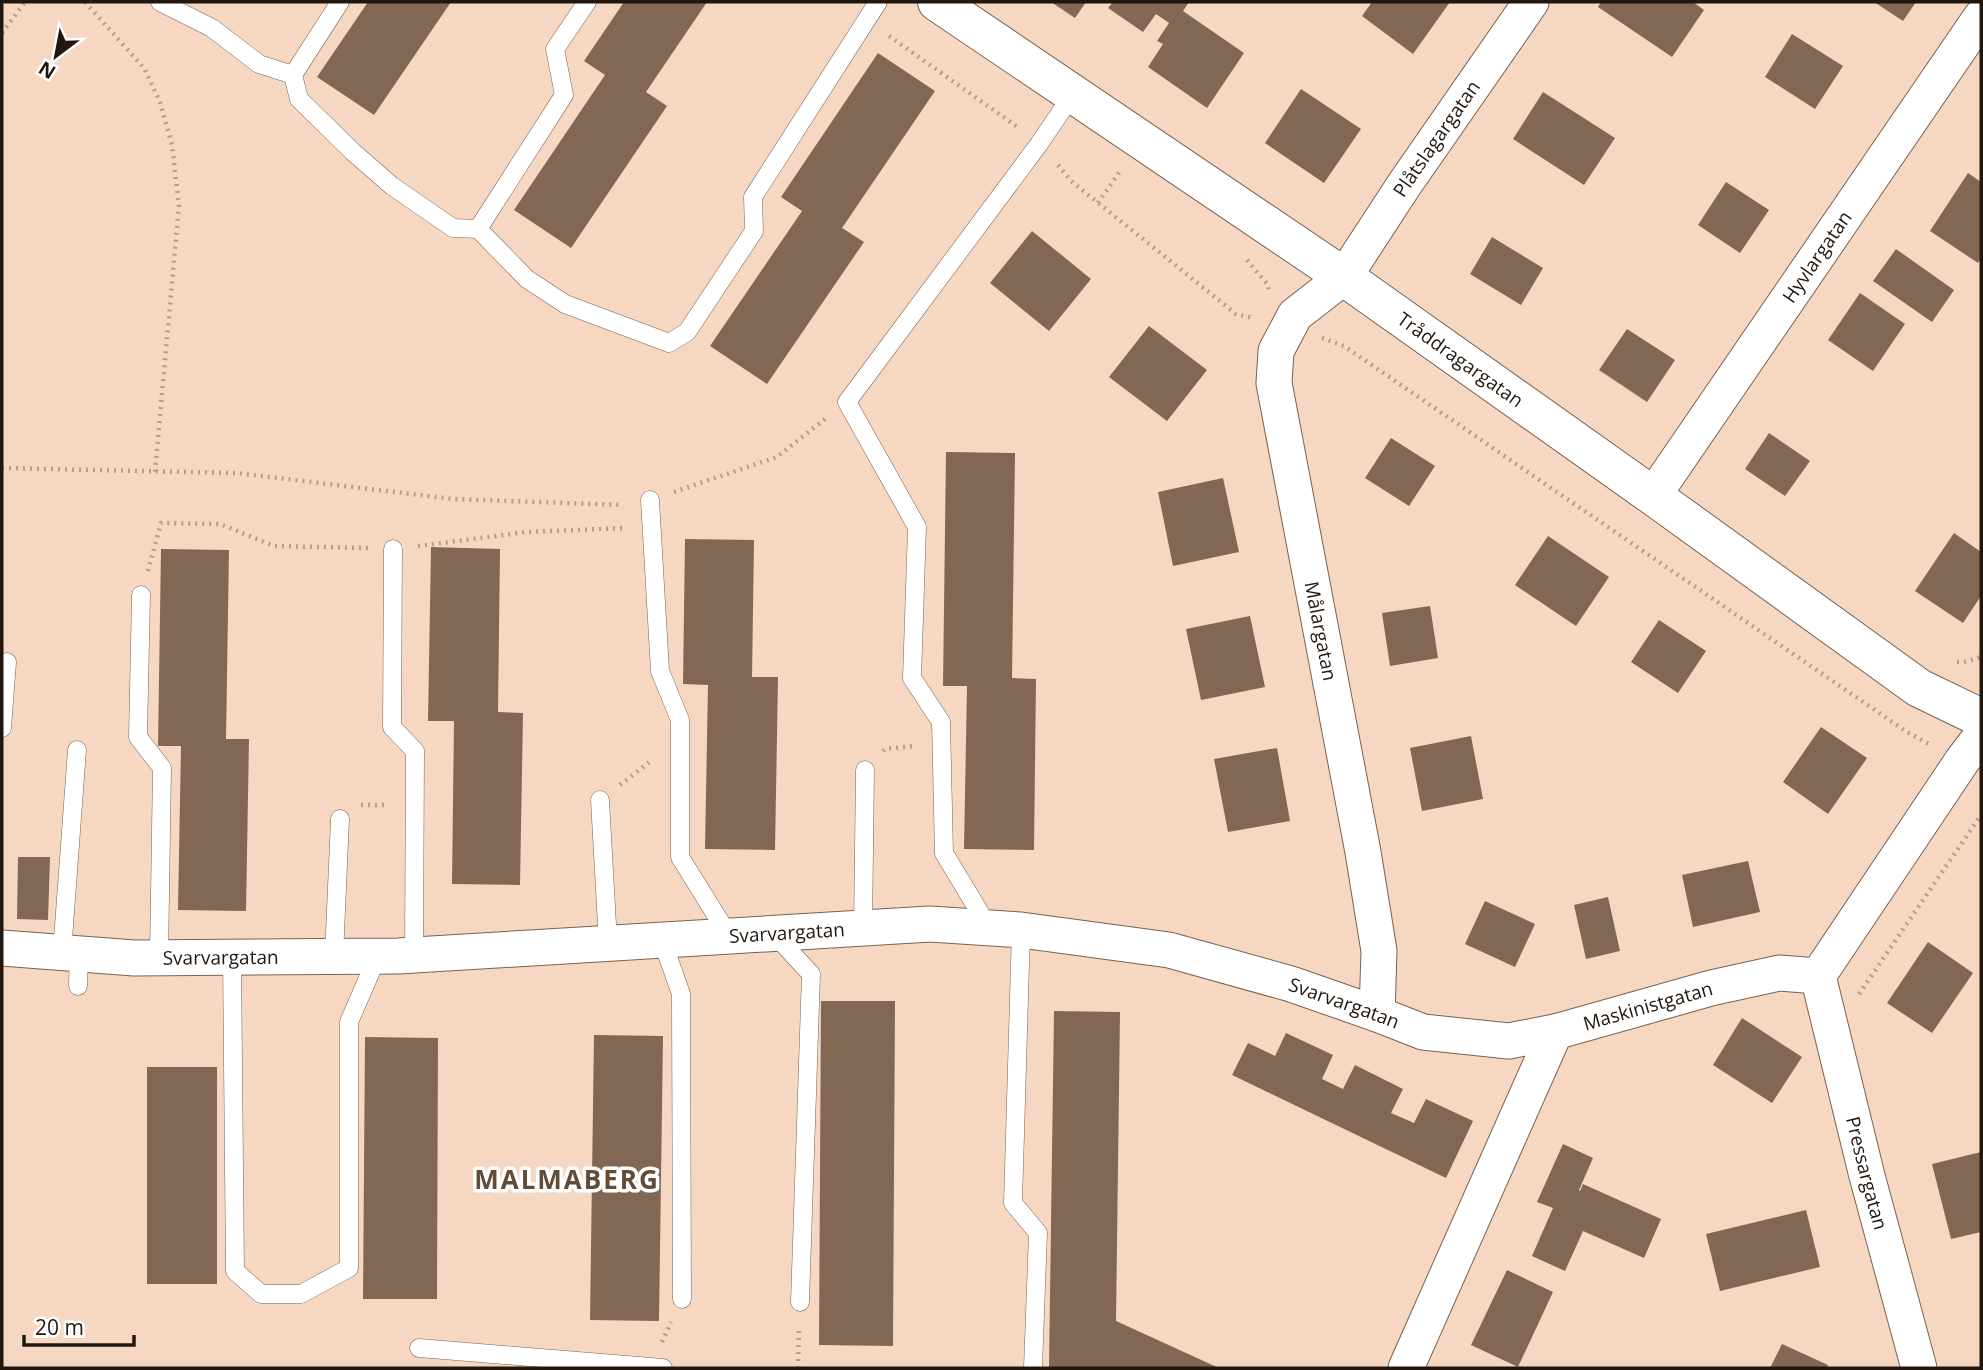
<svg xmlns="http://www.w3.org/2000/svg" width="1983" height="1370" viewBox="0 0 1983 1370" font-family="'Open Sans',sans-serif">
	<rect width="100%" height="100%" fill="#f6d8c2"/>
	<path fill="#826754" d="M368,2H451L374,115L317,77Z
		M624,2H707L646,92L667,106L571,248L514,210L605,75L584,61Z
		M1051,2H1086L1075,18Z
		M1113,2H1189L1183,11L1244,53L1207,108L1148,67L1163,44L1157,41L1169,23L1156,14L1143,32L1108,8Z
		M1372,2H1450L1413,54L1362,16Z
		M1601,2H1693L1704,10L1672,57L1598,7Z
		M1874,2H1916L1903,21Z
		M1792,34L1843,66L1815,109L1765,77Z
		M878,53L935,91L842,228L864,242L767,384L710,346L802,211L781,197Z
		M1301,89L1361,129L1324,183L1265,143Z
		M1543,92L1615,138L1584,185L1513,139Z
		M1968,173L1981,182V258L1978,263L1930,231Z
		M1726,182L1769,210L1740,253L1698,225Z
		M1032,231L1091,279L1049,331L990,283Z
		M1492,237L1543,268L1521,305L1470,274Z
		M1896,249L1954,290L1932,322L1873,281Z
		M1860,293L1905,324L1873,371L1828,340Z
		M1149,326L1207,370L1167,421L1109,377Z
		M1627,329L1675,360L1647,402L1599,370Z
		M1769,433L1810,461L1785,496L1745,469Z
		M1391,438L1435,466L1409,506L1365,478Z
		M946,452L1015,453L1012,678L1036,679L1034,850L964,849L967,686H943Z
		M1223,478L1239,552L1173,566L1158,492Z
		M1954,533L1981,552V596L1963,623L1915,591Z
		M1548,536L1609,577L1576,626L1515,585Z
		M685,539L754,540L752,677H778L775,850L705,849L708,685L683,684Z
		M431,547L500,549L498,712L523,713L520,885L452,884L454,721H428Z
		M161,549L229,550L226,739H249L246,911L178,910L181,746H158Z
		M1430,606L1438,658L1390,666L1382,613Z
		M1250,616L1265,687L1201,700L1186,629Z
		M1659,620L1706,651L1678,693L1631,662Z
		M1821,727L1867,758L1828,814L1783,782Z
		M1471,736L1483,799L1422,811L1410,748Z
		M1277,748L1290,821L1228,832L1214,759Z
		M18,857H50L48,920L17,919Z
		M1748,861L1760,912L1693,927L1682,875Z
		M1608,897L1620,951L1586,959L1574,905Z
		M1485,901L1535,924L1515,967L1465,944Z
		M1928,942L1973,973L1932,1033L1887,1003Z
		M821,1001H895L893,1346L819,1345Z
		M1054,1011L1120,1012L1116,1321L1219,1368H1053L1049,1367Z
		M1742,1018L1802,1057L1772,1103L1713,1065Z
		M1286,1033L1333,1055L1322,1079L1343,1089L1355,1065L1403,1089L1391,1113L1414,1123L1426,1099L1473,1121L1446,1178L1232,1075L1248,1043L1275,1056Z
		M594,1035L663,1036L659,1321L590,1320Z
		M365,1037L438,1038L437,1299H363Z
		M147,1067H217V1284H147Z
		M1563,1144L1593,1158L1579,1190L1580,1191L1583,1184L1661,1219L1644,1258L1583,1231L1565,1271L1532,1256L1553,1208L1537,1202Z
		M1981,1152V1232L1951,1239L1932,1164Z
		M1806,1210L1820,1267L1720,1291L1706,1234Z
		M1507,1270L1553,1292L1518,1367L1471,1345Z
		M1782,1344L1828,1365L1827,1368H1770Z"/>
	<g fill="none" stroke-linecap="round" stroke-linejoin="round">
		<g stroke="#7b614e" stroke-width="19">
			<path id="lane" d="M160,2L212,28L259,64L293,75L299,99L353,152L392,186L453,228L478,229L527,279L565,304L669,343L687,332L754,231L753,197L878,2
				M293,75L340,2
				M478,229L564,95L555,49L587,2
				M650,500L660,671L680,720V857L729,936
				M393,549L392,727L415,751L414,954
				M141,595L138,737L162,768L159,958
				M2,728L7,662
				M600,800L608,943
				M863,928L865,770
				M989,928L944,853L941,722L912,678L917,527L847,402L1039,144L1073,94
				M1021,930L1013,1203L1038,1233L1033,1368
				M774,934L811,974L800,1302
				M662,940L681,994L682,1299
				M62,953L77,750
				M334,956L340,819
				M232,957L235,1271L261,1294H301L349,1268V1022L378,955
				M78,986L79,954
				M419,1348L663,1368"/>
		</g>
		<g stroke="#7b614e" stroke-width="37">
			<g id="street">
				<path id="s1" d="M1653,496L1981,17"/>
				<path id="s2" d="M2,948L134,958L398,956L930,924L1021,930L1169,950L1291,984L1377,1014L1423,1032L1509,1041L1555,1032"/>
				<path id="s3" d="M1818,976L1867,1176L1919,1368"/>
				<path id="s4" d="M1377,1014L1379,951L1363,852L1274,383L1276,351L1295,315L1344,277L1404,185L1531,2"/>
				<path id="s5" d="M1406,1368L1555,1032L1711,988L1779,973L1818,976L1962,761L1981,736"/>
			</g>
		</g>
		<g stroke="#7b614e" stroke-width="40">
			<g id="secondary">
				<path id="s6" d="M937,2L1344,277L1653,496L1919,688L1981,718"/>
			</g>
		</g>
		<path stroke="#b59e8c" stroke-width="4.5" stroke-dasharray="2 5" stroke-linecap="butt" d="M85,2L144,68L160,102L172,145L179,205L155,472
			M2,33L25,2
			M889,36L1019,128
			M1058,165L1071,181L1236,314L1254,318
			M1098,203L1121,170
			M1247,260L1268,285L1269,292
			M1322,338L1344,346L1907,732L1931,745
			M2,468L236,473L453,499L622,505
			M674,492L777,457L825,419
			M418,546L527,532L626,528
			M148,571L161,523L220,524L274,546L368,548
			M1957,662H1964L1981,657
			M883,751L885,749L915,746
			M620,785L652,760
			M361,805H387
			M1859,994L1981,815
			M662,1342L671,1322
			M798,1368L799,1327"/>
		<use href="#lane" stroke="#fff" stroke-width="18"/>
		<use href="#street" stroke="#fff" stroke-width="35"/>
		<use href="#secondary" stroke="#fff" stroke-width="38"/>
	</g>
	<g text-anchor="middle" stroke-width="7" stroke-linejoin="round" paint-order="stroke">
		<g font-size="19" fill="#21170f" stroke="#fff">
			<text dy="7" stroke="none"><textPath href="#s4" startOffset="942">Plåtslagargatan</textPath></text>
			<text dy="7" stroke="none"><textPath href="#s1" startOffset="290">Hyvlargatan</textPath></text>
			<text dy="7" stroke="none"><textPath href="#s6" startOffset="634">Tråddragargatan</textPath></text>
			<text transform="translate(1321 631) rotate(79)" y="7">Målargatan</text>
			<text dy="7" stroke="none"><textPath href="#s2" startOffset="786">Svarvargatan</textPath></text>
			<text dy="7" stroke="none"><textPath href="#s2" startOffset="219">Svarvargatan</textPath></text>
			<text dy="7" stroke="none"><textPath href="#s2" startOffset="1353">Svarvargatan</textPath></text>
			<text dy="7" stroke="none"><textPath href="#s5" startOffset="464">Maskinistgatan</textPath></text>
			<text dy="7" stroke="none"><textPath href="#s3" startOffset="203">Pressargatan</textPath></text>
		</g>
		<g font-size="26" font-weight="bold" letter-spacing="2" fill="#644b38" stroke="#fff">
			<text x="567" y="1189">MALMABERG</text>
		</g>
	</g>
	<rect width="1983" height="1370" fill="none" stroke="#21170f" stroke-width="7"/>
	<g transform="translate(56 56) rotate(212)" stroke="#ffffff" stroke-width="5" paint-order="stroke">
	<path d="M0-5L12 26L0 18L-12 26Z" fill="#21170f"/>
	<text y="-10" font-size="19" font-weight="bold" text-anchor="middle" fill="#21170f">N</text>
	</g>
	<path d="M24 1335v10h110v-10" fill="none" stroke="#21170f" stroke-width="3.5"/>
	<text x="35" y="1335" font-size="21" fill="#21170f" stroke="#ffffff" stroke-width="5" paint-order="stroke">20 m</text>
</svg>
